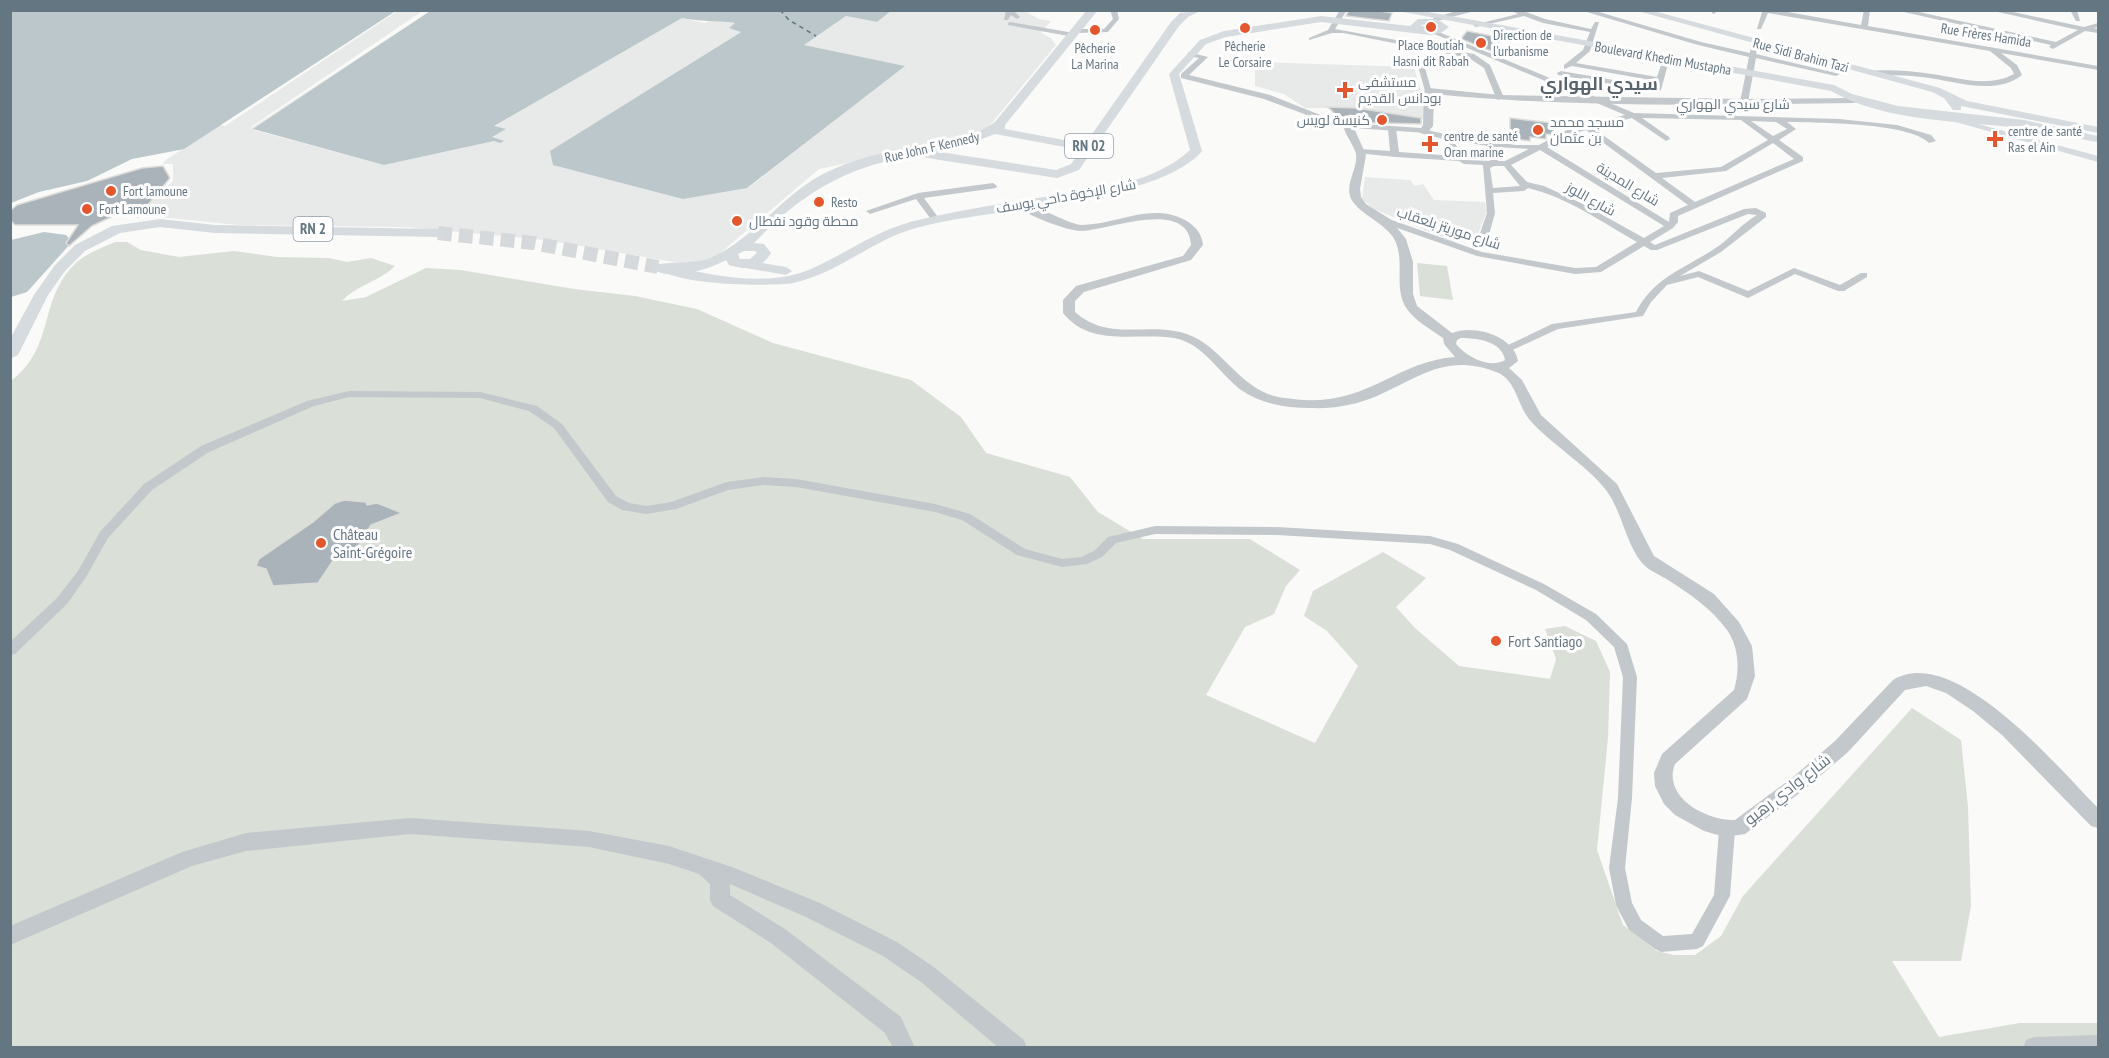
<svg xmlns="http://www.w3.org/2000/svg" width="2109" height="1058" viewBox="0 0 2109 1058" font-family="'PT Sans Narrow',Cairo,sans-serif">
	<rect width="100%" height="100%" fill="#fafaf8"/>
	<path fill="#e8e9e9" d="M396,11H430L254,130L384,165L494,141L500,143L491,137L505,129L493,127L682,18L705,23L713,19L737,24L730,28L742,31L550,151L748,188L904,66L804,45L846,16L877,22L891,11H1025L1039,19L1051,21L1041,33L1051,38L1056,45L986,130L971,138L819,169L718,255L701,262L680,263L545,240L406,227L238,225L149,216L148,205L173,181V164H162L167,159Z
		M1255,62L1414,67L1425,106L1424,119L1356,108H1305L1284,94L1255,86Z
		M1365,177L1410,180L1415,186L1423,184L1434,200L1485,202L1487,211L1475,241L1454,242L1374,209L1362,199Z"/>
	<path fill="#dadfd7" d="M115,242H127L141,250L179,257L234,251L277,257L329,258L347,262L371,258L395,266C380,281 357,285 342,301L366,297L426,268L460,270L574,289L635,296L697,309L773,343L911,380L961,417L986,453L1070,477L1098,512L1143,539H1250L1300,570L1286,586L1274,614L1245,627L1206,695L1315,743L1358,666L1327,631L1304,616L1313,591L1383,552L1426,578L1396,607L1415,628L1459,666L1550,679L1556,659L1545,629L1565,626L1596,641L1610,672L1608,738L1597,850L1623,925L1657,951L1674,955H1695L1721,936L1743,896L1912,708L1961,740L1968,807L1971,906L1961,961H1892L1939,1037L2020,1023H2098V1048H11V381C54,348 39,304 71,268C82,255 99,249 115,242Z
		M1417,263L1447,266L1453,300L1420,296Z"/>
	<path fill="#bbc7cb" d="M11,11H396L184,149L132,159L87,181L39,192L11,203Z
		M430,11H891L877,22L846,16L804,45L905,66L747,188L683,199L553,165L550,151L741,32L729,28L735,23C716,20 701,22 682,18L494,126L506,129L492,137L504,141L500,143L494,141L384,165L253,129Z
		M44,232L66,235L72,242L27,292L11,297V240Z"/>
	<path fill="#fafaf8" d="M399,10L225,126L221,125L396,11Z
		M424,10L430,11L250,129L251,127Z"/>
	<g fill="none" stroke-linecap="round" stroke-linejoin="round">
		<path stroke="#60757c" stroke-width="1.5" stroke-dasharray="4.5 4" stroke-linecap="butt" d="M780,10L789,20L816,36"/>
	</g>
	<path fill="#aab3b9" stroke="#dcdcda" stroke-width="1.5" d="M1349,10H1375L1392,13L1389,21L1346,16Z
		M1467,31L1502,38L1496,50L1491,51L1461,39Z
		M1328,107L1356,108L1421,118V124L1343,122Z
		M1510,118L1552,123L1554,135L1546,134V139L1530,137V141L1510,138Z
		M163,166L170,178L138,217L130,208L92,226L69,246L66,243L78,225H15L10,220V211L17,205L142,168Z
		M344,500L366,502L367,505L377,503L402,513L371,525L356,549L339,552L318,583L273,586L266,569L256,566L259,559L313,522L335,503Z"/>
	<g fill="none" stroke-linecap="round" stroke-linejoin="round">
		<path stroke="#d5d9db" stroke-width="14" stroke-dasharray="14 7" stroke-linecap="butt" d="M438,233L533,243L658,267"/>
		<path fill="#c3c8cc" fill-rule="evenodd" d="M1006,10H1013L1020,17L1017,19L1011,15L1008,20H1004Z
			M1110,10H1117L1119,19L1108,32L1078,33L1075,31L1078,29H1104L1113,19Z
			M1340,10H1347L1335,29L1474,54L1490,65L1504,98L1497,100L1484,68L1469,58L1343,33H1332L1309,40V38L1328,30Z
			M1510,10H1521L1545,19L1591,29L1595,22H1599L1590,51L1576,63L1657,77L1663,59L1670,57L1661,90L1657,92L1558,75L1557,73L1561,71L1654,87L1656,81L1572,66L1564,69V65L1583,50L1590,32L1543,23L1524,16L1476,27L1473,25L1518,14Z
			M1580,10H1592L1701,42L1750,53L1751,43L1755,41L1759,43L1756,54L1840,74L1836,76L1756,58L1748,102L1744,104L1740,102L1749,57L1698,45Z
			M1711,10H1718L1714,14L1712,13Z
			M1759,10H1777L1861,25L1864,10H1870L1868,26L2098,66V70L2001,53L2017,65L2022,75C1994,97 1953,80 1922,77C1904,75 1887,75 1870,75L1866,73L1867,71C1888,69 1912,71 1932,74C1960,78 1988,88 2014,74L2011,68L1990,51L1768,13L1761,29H1757L1762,12Z
			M1895,10H1910L2056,42L2078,30L1989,10H2004L2084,27L2098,23V27L2094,28L2098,29V33L2085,31L2053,49L2049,47L2051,45Z
			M2070,10H2077L2080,21H2076Z
			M1010,22L1074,33L1077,35L1074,37L1008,25V23Z
			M1434,30L1634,113L1839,119L1897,125L1931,135L1936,141L1929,143C1908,122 1818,123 1787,122L1796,129L1779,140L1803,157V161L1678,216V222L1673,228L1650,242L1655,245L1744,209L1756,208L1766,213V217L1721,252L1680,276L1699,271L1748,291L1794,268L1840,285L1861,273H1867V277L1844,291H1838L1795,274L1748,298L1698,277L1667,285L1651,302L1643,316L1558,329L1508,352L1503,349L1504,347L1552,324L1636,312C1656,274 1688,268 1720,245C1733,235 1743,223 1757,215L1748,214L1657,250H1651L1644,246L1601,272L1575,274L1477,256L1383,223V219H1389L1482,252L1575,268L1596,267L1637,242C1603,223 1567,197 1528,188L1524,191L1493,193L1495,213L1487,242L1482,245L1479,244L1477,242L1487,213L1483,165L1464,164L1459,161L1395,157L1358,153V149H1361L1390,151L1388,129L1392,127L1396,129L1399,152L1456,156L1443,139L1420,133L1419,131L1423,129L1449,135L1466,160L1490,161L1488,146L1458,141L1454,139L1458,137L1516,145H1539L1569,129L1625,115L1432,33V31ZM1632,118L1666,141L1670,139L1669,137L1642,118L1741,120L1768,140L1721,167L1656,173L1593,128ZM1751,121L1776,122L1787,129L1773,136ZM1586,130L1688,205L1670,213L1669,222L1547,147L1575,133ZM1773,143L1794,159L1695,202L1662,178L1726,171ZM1496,147L1529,149L1505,161H1498ZM1540,150L1664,226L1644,238L1581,203L1544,186L1527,182L1511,165ZM1494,166H1504L1520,186L1493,188L1490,168Z
			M1188,52L1208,57L1189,75L1270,95L1338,122L1331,124L1264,99L1181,78V74L1199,58L1188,56Z
			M1418,66L1425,68L1432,93L1425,91Z
			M993,183L997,186L996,188L924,198L940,220L936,223L933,222L916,199L870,214L866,211L918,193Z
			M349,391L480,392L537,406L562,424L616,496L629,503L646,506L671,502L727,482L764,477L796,479L935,504L970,514L1025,549L1062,559L1081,557L1094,551L1108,537L1155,526L1277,527L1430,536L1458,544L1544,584L1596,614L1627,644L1637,677L1632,798L1625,868L1632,903L1641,920L1663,936L1692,934L1714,895L1719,830L1722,825L1727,823L1732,825L1735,830L1730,896L1703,946L1697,949L1661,952L1655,949L1629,930L1616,905L1609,868L1618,798L1623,677L1614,647L1586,620L1536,590L1450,550L1430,544L1277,535L1155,534L1116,543L1102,557L1087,564L1062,567L1017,555L962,520L935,512L796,487L764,485L728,490L676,509L646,514L622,510L608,502L554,428L529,411L480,398L349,397L314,406L209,452L152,490L108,538L86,577L67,604L15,654L10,655V642L57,598L78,571L100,532L144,484L201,446L307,401Z"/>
		<path fill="#c3c8cc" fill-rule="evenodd" d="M1460,10H1478L1437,21L1433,18Z
			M1429,88L1500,95L1744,99L1857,98V102L1854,103C1714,105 1573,108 1434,94L1433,126L1427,133L1354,128L1366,155L1360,189L1361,197L1366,204L1390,219L1406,239L1413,262V294L1417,306L1452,333C1474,324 1514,336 1518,361L1509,368L1522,380L1541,415L1617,484L1654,556L1714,594L1739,622L1752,646L1755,676L1747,699L1675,764C1662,797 1706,821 1735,820L1792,778L1835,741L1893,680C1954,642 2059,769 2098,808V828L2091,826L2002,735L1973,711L1946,693L1926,686L1905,690L1848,752L1805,789L1745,834L1725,837L1704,831L1675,815L1664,804L1655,786L1654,773L1662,754L1734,690C1740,670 1739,647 1727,630C1711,608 1691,595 1668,580C1660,575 1648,570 1642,563C1625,542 1622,511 1606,490C1586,464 1550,444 1529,419C1517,404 1516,379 1496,372C1447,353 1420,377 1377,396C1356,405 1333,409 1310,408C1287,408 1261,404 1241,390C1219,373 1203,343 1174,338C1136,332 1091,348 1063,313V300L1076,286L1183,256L1191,245C1188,197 1107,231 1081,231C1066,231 1024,214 1014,205C1025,196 1064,224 1082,225C1117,225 1150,202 1185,220C1195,226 1202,233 1203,245L1191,260L1084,292L1075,301V312C1108,341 1142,323 1180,332C1218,341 1233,380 1268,394C1279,398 1292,399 1304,400C1368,404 1398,361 1455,357L1444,344L1443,338C1432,330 1414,320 1407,309C1392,288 1407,259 1393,237C1382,221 1355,212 1350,196C1346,182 1358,168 1356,154C1354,146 1347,137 1344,129L1347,123L1421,128L1423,125L1424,91ZM1461,338C1477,338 1502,341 1505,360C1489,369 1467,357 1456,344L1457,340Z
			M410,818L589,831L669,846L732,867L820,903L897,942L935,968L1024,1040L1027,1048H999L921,982L883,956L806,917L730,884V895L785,929L901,1017L915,1048H893L885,1033L771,943L713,906L710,900V884L699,874L669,864L589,847L410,834L246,851L192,866L10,945V926L182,852L246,833Z
			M2098,1035V1048H2023L2026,1040L2034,1037Z"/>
		<path fill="#d6dbdf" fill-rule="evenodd" d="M1634,10H1650L1940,88L1967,101L2098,127V133L1961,106V110H1953L1944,98L1932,92Z
			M1321,16L1410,26L1418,19H1437L1449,27L1441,33L1430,35L1321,22L1226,37L1206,44L1179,74L1202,151C1159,203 986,208 916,228C872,240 837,274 793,283C769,287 676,285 660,269L666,265C710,275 767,288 811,269C847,253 870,234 910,222C950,212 991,205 1031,199C1084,190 1149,188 1190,150L1169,74L1200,40L1224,31ZM1432,24L1438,27L1430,29L1420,25Z
			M1952,117L2098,156V162L1952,121Z
			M745,260L786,267L792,271L786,275L740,267L739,264Z"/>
		<path fill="#d6dbdf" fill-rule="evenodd" d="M1087,10H1098L1005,125V129L1085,144L1171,22L1180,13L1200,11L1188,17L1179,26L1079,170L1057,178L927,158L921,154C848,166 805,190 754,243L764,244L771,253C761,270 746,270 729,265L726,260C710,269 667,283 651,267C656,261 695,264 708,259C754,240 781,195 825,173C851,160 880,153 908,148C939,143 969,141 995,122ZM995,134L1081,150L1071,164L1056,170L934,151L971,143ZM744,251H755L757,253L750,259H740L738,254Z
			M1392,10H1417L1834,85L1852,94L1898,106L2024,120L2098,136V142C2076,139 2053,132 2030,129C1968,121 1886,123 1831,91Z
			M160,219L215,225L438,229L445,233L438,237L215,233L160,227L120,233L85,251L65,271L48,295L18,355L10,359V339L34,295L55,265L75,245L112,226Z"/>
	</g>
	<g fill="#e4572e" stroke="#fff" stroke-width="2">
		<circle cx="1431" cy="27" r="6"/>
		<circle cx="1245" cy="28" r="6"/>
		<circle cx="1095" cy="30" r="6"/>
		<circle cx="1481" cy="43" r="6"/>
		<path d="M1342 81h6v6h6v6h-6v6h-6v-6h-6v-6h6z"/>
		<circle cx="1382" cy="120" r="6"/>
		<circle cx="1538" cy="130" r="6"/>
		<path d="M1992 130h6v6h6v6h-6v6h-6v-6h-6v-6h6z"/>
		<path d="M1427 135h6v6h6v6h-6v6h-6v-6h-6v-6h6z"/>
		<circle cx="111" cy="191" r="6"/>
		<circle cx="819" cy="202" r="6"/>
		<circle cx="87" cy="209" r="6"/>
		<circle cx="737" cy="221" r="6"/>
		<circle cx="321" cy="543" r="6"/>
		<circle cx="1496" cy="641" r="6"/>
	</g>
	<g text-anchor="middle" stroke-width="6" stroke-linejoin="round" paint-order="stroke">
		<g font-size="14" fill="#657683" stroke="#fff" text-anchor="start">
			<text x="1493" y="40">Direction de<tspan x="1493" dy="16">l'urbanisme</tspan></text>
			<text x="1431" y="50" text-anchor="middle">Place Boutiah<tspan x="1431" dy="16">Hasni dit Rabah</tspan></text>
			<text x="1245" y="51" text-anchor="middle">Pêcherie<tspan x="1245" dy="16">Le Corsaire</tspan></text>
			<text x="1095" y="53" text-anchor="middle">Pêcherie<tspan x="1095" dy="16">La Marina</tspan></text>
			<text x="1358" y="87">مستشفى<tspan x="1358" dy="16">بودانس القديم</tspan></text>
			<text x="1370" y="125" text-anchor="end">كنيسة لويس</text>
			<text x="1550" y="127">مسجد محمد<tspan x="1550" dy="16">بن عثمان</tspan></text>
			<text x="2008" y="136">centre de santé<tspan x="2008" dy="16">Ras el Ain</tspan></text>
			<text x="1444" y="141">centre de santé<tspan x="1444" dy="16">Oran marine</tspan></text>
			<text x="123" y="196">Fort lamoune</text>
			<text x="831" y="207">Resto</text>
			<text x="99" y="214">Fort Lamoune</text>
			<text x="749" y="226">محطة وقود نفطال</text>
		</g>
		<g font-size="14" fill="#657683" stroke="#fff">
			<text transform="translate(1986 35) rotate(9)" y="5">Rue Frères Hamida</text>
			<text transform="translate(1801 55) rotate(15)" y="5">Rue Sidi Brahim Tazi</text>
			<text transform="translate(1663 58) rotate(10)" y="5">Boulevard Khedim Mustapha</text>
			<text x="1733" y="109">شارع سيدي الهواري</text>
			<text transform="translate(932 147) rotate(-13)" y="5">Rue John F Kennedy</text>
			<text transform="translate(1628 184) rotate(31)" y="5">شارع المدينة</text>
			<text transform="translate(1066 196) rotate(-10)" y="5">شارع الإخوة داحي يوسف</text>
			<text transform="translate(1591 199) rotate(29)" y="5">شارع اللوز</text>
			<text transform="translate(1449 228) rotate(18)" y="5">شارع موريتز بلعقاب</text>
		</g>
		<g fill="#fff" stroke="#939fa8" stroke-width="1.5">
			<rect x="1065" y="134" width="48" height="24" rx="4.5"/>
			<rect x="293.5" y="217" width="39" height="24" rx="4.5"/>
		</g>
		<g font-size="15" font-weight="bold" fill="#657683">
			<text x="1089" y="151">RN 02</text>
			<text x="313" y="234">RN 2</text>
		</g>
		<g font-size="16" fill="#657683" stroke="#fff" text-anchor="start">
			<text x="333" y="540">Château<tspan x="333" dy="18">Saint-Grégoire</tspan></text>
			<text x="1508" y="647">Fort Santiago</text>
		</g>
		<g font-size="16" fill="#657683" stroke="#fff">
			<text transform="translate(1787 789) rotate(-38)" y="6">شارع وادي رهيو</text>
		</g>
		<g font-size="18" font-weight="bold" fill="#57646e" stroke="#fff">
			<text x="1599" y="90">سيدي الهواري</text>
		</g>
	</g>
	<rect width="2109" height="1058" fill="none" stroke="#657683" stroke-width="24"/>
</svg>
